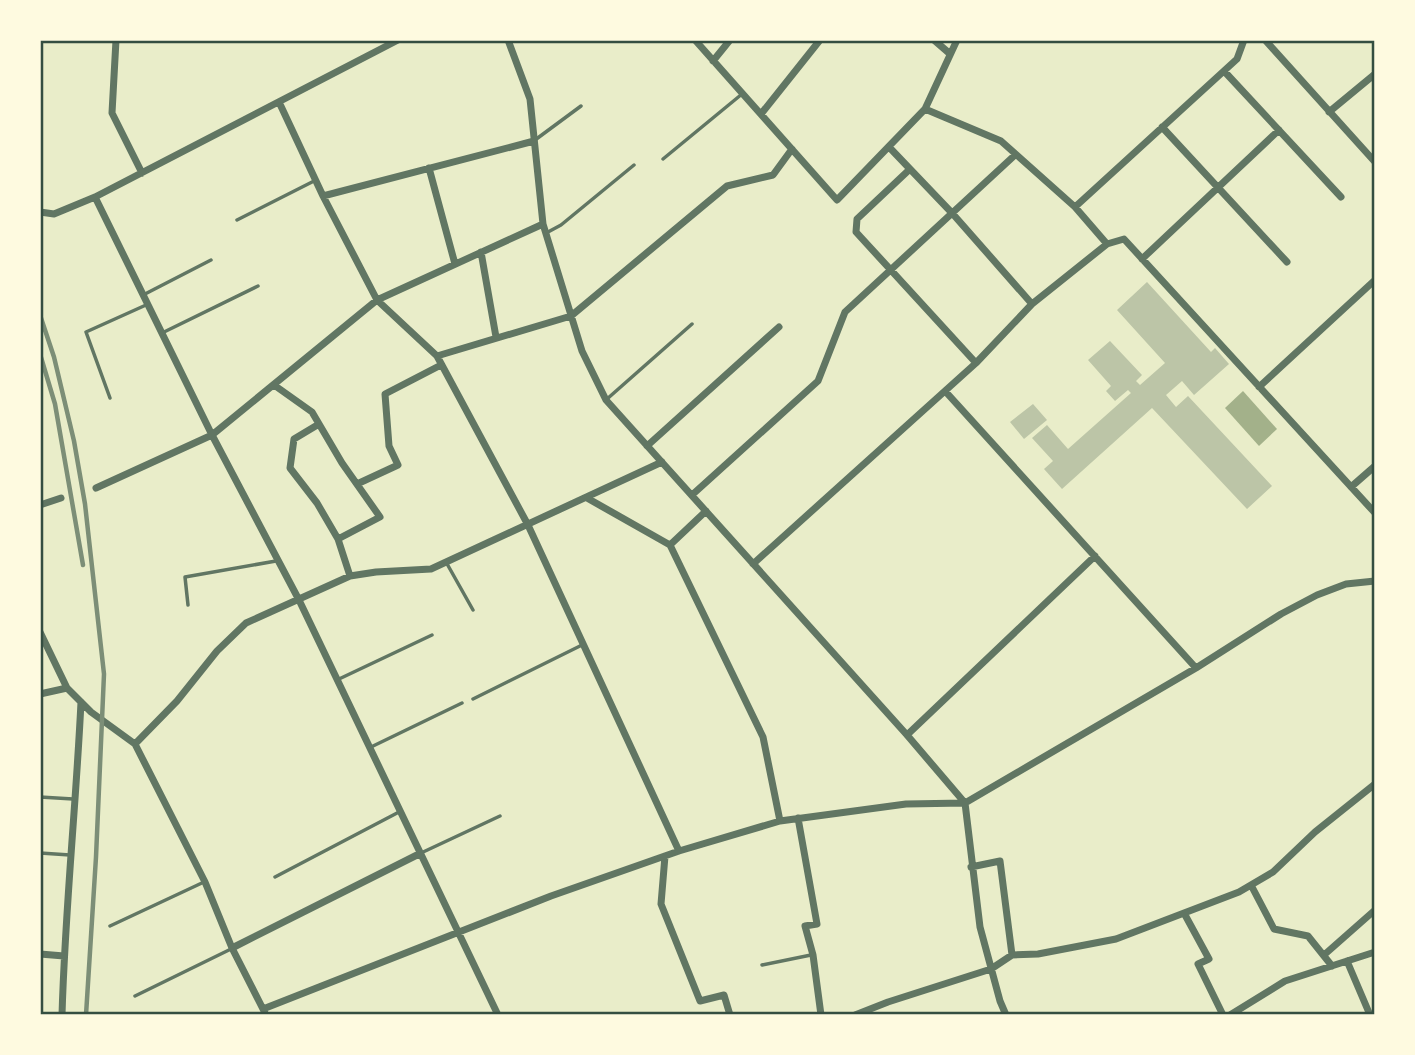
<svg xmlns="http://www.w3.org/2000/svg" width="1415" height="1055" viewBox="0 0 1415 1055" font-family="'Noto Sans',sans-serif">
	<rect width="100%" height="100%" fill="#e9edc9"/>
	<path fill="#a3b18a" d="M1243,391L1277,429L1259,446L1225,408Z"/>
	<path fill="#bcc5a7" d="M1147,282L1211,352L1215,348L1229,364L1194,395L1182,381L1166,395L1176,407L1188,396L1272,486L1247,509L1152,408L1062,489L1044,469L1053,461L1032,438L1047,425L1068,449L1131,393L1128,390L1115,401L1106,391L1111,386L1088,360L1110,341L1142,375L1136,381L1140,385L1165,363L1117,310Z
		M1033,404L1047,420L1024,439L1010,422Z"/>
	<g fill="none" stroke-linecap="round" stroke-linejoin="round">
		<path stroke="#617663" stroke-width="3.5" d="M535,140L581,106
			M663,159L742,94
			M237,220L316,180
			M548,232L561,225L634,165
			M145,294L211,260
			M162,333L258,286
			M110,398L86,332L146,305
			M607,399L692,324
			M446,562L473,610
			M188,605L185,577L276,561
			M339,679L432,635
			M473,699L582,645
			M371,747L462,703
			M40,797L73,799
			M40,853L70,855
			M421,853L500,816
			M275,877L399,812
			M110,926L204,882
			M762,965L811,955
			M135,996L231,949"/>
		<path stroke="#617663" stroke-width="7" d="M116,40L112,113L142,173
			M508,40L530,99L543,224L582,351L606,400L907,735L965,803L980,927L1000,1001L1006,1015
			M695,40L837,200L925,109L957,40
			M934,40L949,53
			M1265,40L1375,162
			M713,61L730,40
			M1224,71L1341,197
			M279,102L323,196L377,300L437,356L528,525L679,851
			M925,109L1001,141L1075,207L1107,244
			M1329,112L1375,74
			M761,114L820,40
			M1162,127L1287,262
			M889,147L952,213L1032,304
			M429,168L455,264
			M910,169L857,219L856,232L976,363
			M323,196L534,141
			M95,197L212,435L299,600L498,1015
			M1075,207L1237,59L1244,40
			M40,212L54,214L95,197L398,40
			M481,252L496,337
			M1142,259L1279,130
			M437,356L571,316L727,186L773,175L792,149
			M274,385L312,412L342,463L380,517L338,539
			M1259,387L1375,280
			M945,391L1196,668
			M319,424L294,439L290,468L317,503L338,539L350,576
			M647,446L779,327
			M357,484L398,465L389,446L385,394L441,365
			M1351,487L1375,466
			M96,488L212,435L377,300L543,224
			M692,495L818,381L845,312L1015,155
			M587,498L670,545
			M40,505L61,498
			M706,511L670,545L763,737L780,821
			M753,564L976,363L1032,304L1107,244L1124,239L1375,513
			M40,632L67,688L91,712L135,744L205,882L232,948L266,1015
			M40,694L67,688
			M907,735L1095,556
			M135,744L177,701L217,651L246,623L350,576L376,572L431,569L662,462
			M798,818L817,924L805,926L813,955L821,1015
			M665,856L661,904L700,1001L724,995L730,1015
			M971,867L1000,861L1012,955
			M1251,885L1274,929L1308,936L1332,966
			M1184,913L1209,959L1198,964L1223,1015
			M232,948L419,854
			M40,954L64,956
			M1324,955L1375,910
			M1347,961L1370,1015
			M263,1009L551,896L679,851L780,821L906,804L965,803L1196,668L1281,614L1317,595L1346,584L1375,581
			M62,1015C65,910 76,806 81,702
			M855,1015L888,1002L991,969L1012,955L1038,954L1116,939L1239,892L1273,872L1315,832L1375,784
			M1230,1015L1285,981L1375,952"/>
		<path stroke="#7c8e77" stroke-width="4.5" d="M40,315L54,357L74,441L85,504L104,674L96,857L86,1015
			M40,354L55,404L83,565"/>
	</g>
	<rect width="1415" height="1055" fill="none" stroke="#fefae0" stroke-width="84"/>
	<rect x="42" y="42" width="1331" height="971" fill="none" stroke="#344e41" stroke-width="2.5"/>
</svg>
